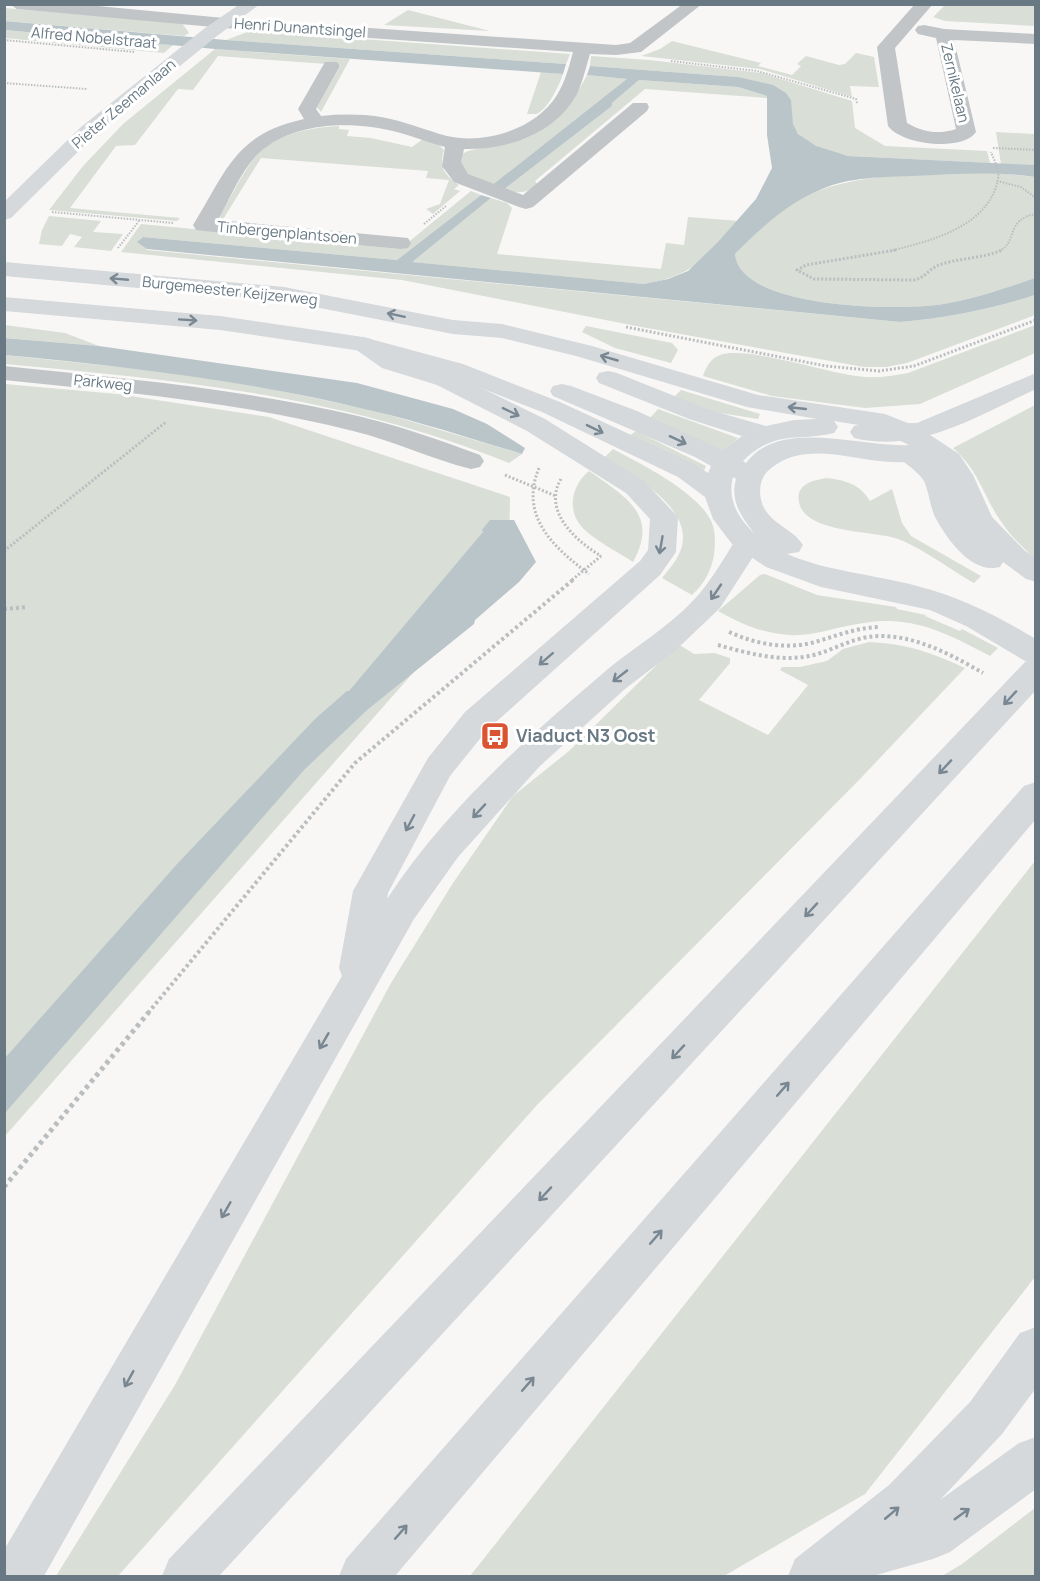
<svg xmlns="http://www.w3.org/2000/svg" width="1040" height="1581" viewBox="0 0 1040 1581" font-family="Manrope,sans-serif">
	<rect width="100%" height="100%" fill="#f8f7f5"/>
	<path fill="#d9ded6" d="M945,5H1035V26L945,21L933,17Z
		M4,8L182,23L189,33L184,36L5,21Z
		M408,10L490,31L384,25Z
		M4,30L173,45L164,53L5,38Z
		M250,31L570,54L566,64L226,40Z
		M672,41L761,63L758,66L792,75L801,66L797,64L806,56L839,65L845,64L856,53L874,57L879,87L850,86L852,97L760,69L641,56L660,49Z
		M215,49L350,59L321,112L317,107L341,65L218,56L193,90L178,89L135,145L116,146L70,208L180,218L177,221L49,210L83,166L123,124Z
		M591,56L649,60L761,73L852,101L855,128L885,146L987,151L990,163L848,156C829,151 799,145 793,124C791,117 791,107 791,100L738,77L590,66Z
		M541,72L563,74C560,84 547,111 536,114C536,114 527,114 527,114Z
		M587,75L628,79L491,186L468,177L458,164L462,154L468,151C482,147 496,147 510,143C547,135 570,108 587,75Z
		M639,80L738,87L767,96V98L645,89L535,181L538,185C527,194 516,193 503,190L612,106V103Z
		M339,126V129L349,130L347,136L371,138L412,147L423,139L438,144L444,150C439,167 444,175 459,185L454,189L460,191L433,214L426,209L440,204L449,180L426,178L428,171L261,158L222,221L220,216C230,199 246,165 260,152C280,133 313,127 339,126Z
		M996,132L1035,134V165L1001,164Z
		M988,172L1035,177V278C1005,288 975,299 943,304C902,311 740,310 735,254C754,235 774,213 798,200C851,171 928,174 988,172Z
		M471,191L481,195L397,260L143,237L140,239L147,250L900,322C947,318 991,309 1035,295V315L907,363L886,367H864L636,326L402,280L121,252L141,224L400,249Z
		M491,198L507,203L512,208L497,254L661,269L666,243L684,245L688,217L739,221C705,257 696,275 644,284L411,262Z
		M49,216L101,221L93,232L123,234L111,251L74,247L82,237L70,234L62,246L39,244L42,230Z
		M5,325L65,333L99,346L5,338Z
		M1035,325V353L920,404L865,408L772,396L703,376C706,367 711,358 720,355C746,346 825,372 857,376C874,379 891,376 908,373Z
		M586,326L672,343L678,350L671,363L615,348L582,332Z
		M4,355L167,372L242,383L372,410L522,454L509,463C344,396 180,380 5,364Z
		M5,384L117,394L269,417L510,497L509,564L5,1136Z
		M681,390L760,414L758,419L714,412L674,397Z
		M1035,405V558C1022,547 1009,534 1000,520C982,493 979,471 953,448Z
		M658,409L738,438L724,451L650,418Z
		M636,431L706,466L704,471L629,436Z
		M613,449C641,464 700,493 712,523C716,533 715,545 714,555C711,571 705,583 692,595L662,578C671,567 683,554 683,538C683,501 630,474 603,459Z
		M589,471C624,496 660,514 633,562C618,552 592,539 581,526C566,508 573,484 589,471Z
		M826,478C845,480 860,484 870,501L892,489L902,523L911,536L981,576L974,583C951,570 922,548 898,539C874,530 805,534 799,502C798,497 798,493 801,489C807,481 817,480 826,478Z
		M765,574L817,595L896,607L897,609L926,615L925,616L960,631L962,629L998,648L990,656C960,640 927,622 891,621C862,620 838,629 810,634C777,639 746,627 718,611L760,575Z
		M869,642C909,644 929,652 965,668L860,779L537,1105L118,1576H56L175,1385L391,983L453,883L513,796L569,751L678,644L694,654L714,653L730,658V663L699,700L768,735L808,685L780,670L782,667H800L827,661L843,649Z
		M1035,861V1277L865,1494L724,1576H470Z
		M1035,1508V1576H942L962,1564Z"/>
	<path fill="#bac5c9" d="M4,21L226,40L566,64L563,74L215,49L5,30Z
		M590,66L738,77L773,85L786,93L791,100L793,124L798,134L816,146L848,156L1035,165V177C994,171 954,174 912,176C884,177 849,177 822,189C787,203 761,228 735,254C740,310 902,311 943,304C975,299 1005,288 1035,278V295C991,309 947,318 900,322L147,249L137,242L143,237L397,260L481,195L491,198L412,262L644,284L668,279L688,271L718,242L756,199L772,168L767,135V96L738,87L639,80L612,103V106L503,190L491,186L627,79L587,75Z
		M4,338L99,346L357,383L453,409L487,424L525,448L522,454C472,439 424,423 373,411C252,381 129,367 5,355Z
		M490,520H514L536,562L519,582L475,620L474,624L367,710L304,770L5,1113V1058L178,863L316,718L347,691H349L483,532L482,530Z"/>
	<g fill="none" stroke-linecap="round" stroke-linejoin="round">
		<path stroke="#bbbec0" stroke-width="2" stroke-dasharray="1.5 1.5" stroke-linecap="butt" d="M4,40L135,52
			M671,61L757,71L856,99L857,103
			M4,83L87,89
			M993,148L1036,150
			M997,181L1021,187L1036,198
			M52,212L173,223
			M424,224L446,206
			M118,248L139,221
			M890,251C930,241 989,227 998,179C1000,170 994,160 991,152
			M999,251C1018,243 1005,219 1036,214"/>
		<path stroke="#bbbec0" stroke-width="3" stroke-dasharray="2 2" stroke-linecap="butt" d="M896,250L806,265L797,270L814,279L913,280C924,279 928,270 937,266C955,258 982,259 1002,250
			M626,327L826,366L879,371L914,366L1036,320
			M539,468C519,516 553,547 589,574
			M505,475L556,496
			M561,479C542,511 576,541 601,556
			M4,551L166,422
			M572,580L601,556"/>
		<path stroke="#bbbec0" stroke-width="4" stroke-dasharray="3 3" stroke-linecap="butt" d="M4,609L27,607
			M729,632C756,644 786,650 815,642C836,636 855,628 878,627
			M718,645C747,653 779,662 809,656C834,651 853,636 880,636C917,636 952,655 983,673
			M148,1013L355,763L574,579"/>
		<path stroke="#bbbec0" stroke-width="5" stroke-dasharray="4 4" stroke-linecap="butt" d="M4,1187L149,1012"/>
		<path fill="#c1c5c8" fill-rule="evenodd" d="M9,4H77L224,18L616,45L630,43L683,4H702L641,52L616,55L590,54C586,67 583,81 577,94C555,134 508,150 464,149L461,162L468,174L523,195L633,103H647L649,107L647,111L533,207L526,209L519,207L454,182L442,166L445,147C429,143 413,136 397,132C353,121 295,121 259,153C241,170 230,199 218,220L408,238L411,243L408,248L400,249L204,231L196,230L193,225C227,170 235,134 304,119L298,109L325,62H337L340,66L316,109L321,116C341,114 361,114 381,117C404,121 425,130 447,136C485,145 536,129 557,95C565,82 569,67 573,52L224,28L17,9Z
			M915,4H933L895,48L907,123C923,132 938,135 956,129L936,38L918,34L915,30L918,26L924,25L944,29L1036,34V44L954,40L976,132C962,152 902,145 888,126L877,47Z
			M4,366C123,378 242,389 358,416C400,426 440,440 480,455L484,461L480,467L471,469C431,459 394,441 353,431C240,402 121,392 4,380Z"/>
		<path fill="#d5d9dc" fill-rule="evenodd" d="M240,4H260L217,36L95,135L11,218L4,220V202L81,127L205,28Z
			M4,262L284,287L453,320L502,324L592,346L758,395L885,414L918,427L959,454L973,475L992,517L1024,550L1036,558V582L1026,579L1003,562L1000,567C972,575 947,539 935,517C930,506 929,492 924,481C920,474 910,467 904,462C859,465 809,437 770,469C760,477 758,491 762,503C769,524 793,528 803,545L799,552L787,554C829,572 873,574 917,586C961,597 997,616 1036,639V664L1025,661L966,626L930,610L821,587L766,567L732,544L713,519L705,497L678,477L542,412L445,374L361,351L220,330L4,311V297L220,316L363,337L463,364L560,402L696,465L708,473L711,466L695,457L553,396L550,391L553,386L562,384L571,386L637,411L723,450L742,436L689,419L599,383L596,378L599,373L608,371L617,373L707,409L766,426L794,420L817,419L747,407L576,356L502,338L453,334L284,301L4,276ZM834,421L871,427L909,445C862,448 780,417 746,463L743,461C776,429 797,442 834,433L838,427ZM733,477L736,479C730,501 741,516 754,533C738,518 727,499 733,477Z"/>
		<path fill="#d5d9dc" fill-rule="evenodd" d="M363,337L371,339L400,358L455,375L545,419L644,481L678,517L676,552L660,575L487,730L450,776L388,893L387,899C443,813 523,741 601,675C633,647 672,626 700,593C714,576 726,555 738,536L748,533L758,536L762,543L720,608L677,649L625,689L540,766L458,857L414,919L44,1576H4V1550L342,976L339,968L353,891L428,758L465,712L640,561L648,550L650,519L626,493L527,431L437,385L382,368L355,349L351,344L355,339Z
			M1036,373V389C979,415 919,454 854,438L850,432L854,426L863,424L917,423Z
			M1036,659V690L219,1576H162L169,1559L1025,662Z
			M1036,782V819L395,1576H339L346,1559L1024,786Z
			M1036,1327V1388L1002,1434L940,1500L1019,1443L1036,1437V1489L950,1552L933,1559L873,1576H788L795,1559L889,1485L970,1402L1020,1333Z"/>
	</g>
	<defs><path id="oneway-shaft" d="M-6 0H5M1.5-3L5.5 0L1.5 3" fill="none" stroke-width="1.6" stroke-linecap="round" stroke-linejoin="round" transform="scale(1.5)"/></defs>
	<g stroke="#788791">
		<use href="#oneway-shaft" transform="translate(119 279) rotate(-175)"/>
		<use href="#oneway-shaft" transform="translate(396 315) rotate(-168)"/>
		<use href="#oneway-shaft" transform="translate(188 320) rotate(4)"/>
		<use href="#oneway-shaft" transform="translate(609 358) rotate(-164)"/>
		<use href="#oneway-shaft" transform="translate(797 408) rotate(-174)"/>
		<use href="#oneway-shaft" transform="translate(511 412) rotate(26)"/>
		<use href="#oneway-shaft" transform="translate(595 429) rotate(26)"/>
		<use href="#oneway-shaft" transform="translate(678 440) rotate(25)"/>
		<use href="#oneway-shaft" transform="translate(661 545) rotate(100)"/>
		<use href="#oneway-shaft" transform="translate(716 592) rotate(124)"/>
		<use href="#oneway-shaft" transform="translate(546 659) rotate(139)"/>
		<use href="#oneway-shaft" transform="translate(620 676) rotate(142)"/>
		<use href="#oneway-shaft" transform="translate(1010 698) rotate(133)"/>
		<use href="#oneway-shaft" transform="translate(945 767) rotate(133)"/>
		<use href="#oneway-shaft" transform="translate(479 811) rotate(133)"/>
		<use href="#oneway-shaft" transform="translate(410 823) rotate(118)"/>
		<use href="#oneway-shaft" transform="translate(811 910) rotate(133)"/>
		<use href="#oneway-shaft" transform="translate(324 1041) rotate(120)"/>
		<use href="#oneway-shaft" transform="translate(678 1052) rotate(133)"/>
		<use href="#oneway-shaft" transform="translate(783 1089) rotate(-49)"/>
		<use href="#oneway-shaft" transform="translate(545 1194) rotate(133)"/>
		<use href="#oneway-shaft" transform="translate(226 1210) rotate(120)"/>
		<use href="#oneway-shaft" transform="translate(656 1237) rotate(-49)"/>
		<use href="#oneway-shaft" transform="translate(129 1379) rotate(119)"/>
		<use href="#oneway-shaft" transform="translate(528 1384) rotate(-49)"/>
		<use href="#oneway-shaft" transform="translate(892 1513) rotate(-40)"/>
		<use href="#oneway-shaft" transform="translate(962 1514) rotate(-36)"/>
		<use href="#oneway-shaft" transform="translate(401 1532) rotate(-49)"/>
	</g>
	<defs>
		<g id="bus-square" transform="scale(1.5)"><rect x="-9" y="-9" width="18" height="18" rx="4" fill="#db5432" stroke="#fff"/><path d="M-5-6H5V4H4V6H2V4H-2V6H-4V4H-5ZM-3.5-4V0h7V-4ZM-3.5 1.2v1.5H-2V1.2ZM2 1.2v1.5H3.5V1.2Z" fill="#fff"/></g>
	</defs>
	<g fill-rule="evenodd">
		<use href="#bus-square" x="495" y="736"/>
	</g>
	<g text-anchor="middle" stroke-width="6" stroke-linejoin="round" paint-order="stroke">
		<g font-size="15" fill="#687984" stroke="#fff">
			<text transform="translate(300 28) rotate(4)" y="5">Henri Dunantsingel</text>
			<text transform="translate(94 38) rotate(5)" y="5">Alfred Nobelstraat</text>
			<text transform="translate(955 83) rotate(77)" y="5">Zernikelaan</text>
			<text transform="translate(124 104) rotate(-40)" y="5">Pieter Zeemanlaan</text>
			<text transform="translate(287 233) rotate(5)" y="5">Tinbergenplantsoen</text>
			<text transform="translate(230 291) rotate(6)" y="5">Burgemeester Keijzerweg</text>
			<text transform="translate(103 383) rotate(6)" y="5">Parkweg</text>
		</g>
		<g font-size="18" font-weight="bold" fill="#687984" stroke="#fff" text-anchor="start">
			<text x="516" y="742">Viaduct N3 Oost</text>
		</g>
	</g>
	<rect width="1040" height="1581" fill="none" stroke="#687984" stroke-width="12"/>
</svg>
